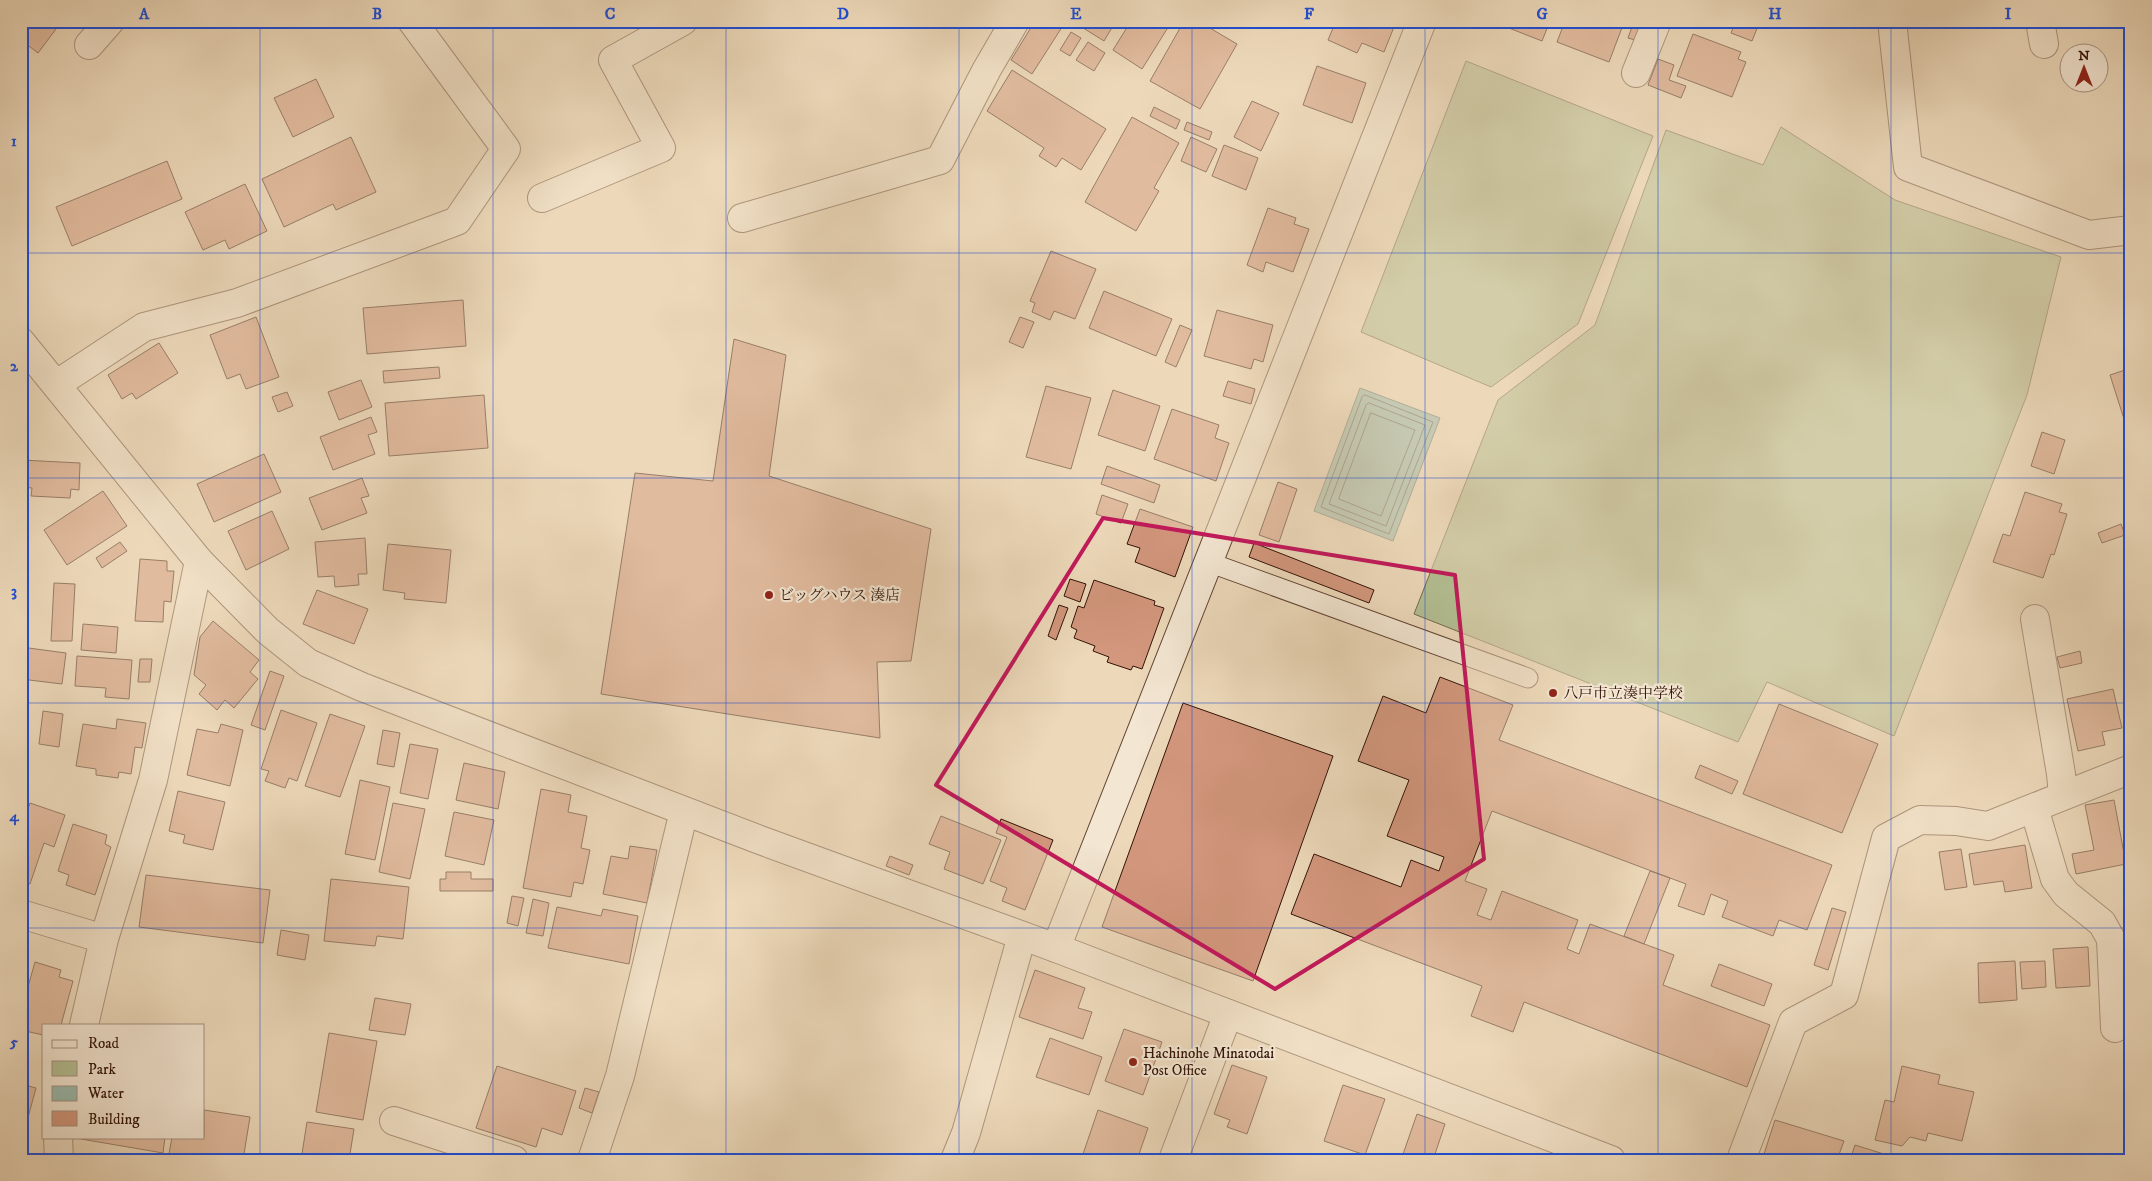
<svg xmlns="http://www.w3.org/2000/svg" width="2152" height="1181" viewBox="0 0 2152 1181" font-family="'IM FELL DW Pica','Noto Serif JP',serif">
	<rect width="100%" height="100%" fill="#edd9ba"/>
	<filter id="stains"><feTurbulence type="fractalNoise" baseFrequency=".004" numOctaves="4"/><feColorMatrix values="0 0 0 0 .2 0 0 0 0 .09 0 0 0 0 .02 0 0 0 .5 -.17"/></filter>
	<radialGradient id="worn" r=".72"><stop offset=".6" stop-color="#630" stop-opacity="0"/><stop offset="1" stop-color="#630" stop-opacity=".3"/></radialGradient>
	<path fill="#b3c094" stroke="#72694e" d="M1466,61L1653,136L1578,324L1491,387L1361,332Z
		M1781,127L1895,200L2061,257L2027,395L1894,736L1767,682L1738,742L1414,614L1498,400L1595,325L1666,130L1763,165Z"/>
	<path fill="#99baad" stroke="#70776b" d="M1360,388L1440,418L1393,541L1314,511Z"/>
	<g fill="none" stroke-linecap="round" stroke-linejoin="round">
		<path stroke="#66665a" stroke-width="1" d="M1365,395L1433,422L1389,534L1321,507L1362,397Z
			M1369,403L1425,425L1386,526L1329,504L1366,405Z
			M1371,413L1415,430L1381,516L1339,499Z"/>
	</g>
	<path fill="#d3977d" stroke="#321207" d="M21,21H62L38,53L21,40Z
		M1035,21H1060L1064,24L1032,74L1011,60Z
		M1072,21H1116L1104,41Z
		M1131,21H1153L1167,29L1142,69L1113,50Z
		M1184,21H1198L1237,44L1200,109L1150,81Z
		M1336,21H1380L1394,27L1384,52L1362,43L1357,53L1328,40Z
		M1491,21H1550L1542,41Z
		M1565,21H1612L1623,25L1609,62L1557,42Z
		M1634,21L1642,22L1635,40L1628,38Z
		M1714,21H1760L1752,41L1731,33L1733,28Z
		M1071,32L1081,38L1070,56L1060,50Z
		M1693,34L1741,52L1738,59L1746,62L1732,97L1677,76Z
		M1088,42L1105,53L1094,71L1076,60Z
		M1658,59L1674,65L1669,80L1686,86L1681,98L1648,85Z
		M1317,66L1366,83L1352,123L1303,105Z
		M1012,70L1106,129L1081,170L1062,158L1056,167L1039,156L1044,148L987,111Z
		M316,79L334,117L293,137L274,98Z
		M1252,101L1279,113L1261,151L1234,137Z
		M1154,107L1180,120L1176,129L1150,116Z
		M1132,117L1179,143L1154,188L1159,191L1136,231L1085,202Z
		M1187,122L1212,132L1209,140L1184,130Z
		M351,137L376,192L336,210L333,204L284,227L262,179Z
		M1191,137L1217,149L1206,172L1181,161Z
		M1224,145L1258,158L1246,190L1212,176Z
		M167,161L182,199L72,246L56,207Z
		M245,184L267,231L229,249L225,240L203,250L185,212Z
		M1268,208L1296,218L1294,224L1309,229L1293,272L1266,262L1263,272L1247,265Z
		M1051,251L1096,269L1075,319L1054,311L1050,320L1032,312L1035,303L1030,301Z
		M1104,291L1172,319L1156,356L1089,328Z
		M463,300L466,346L367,354L363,308Z
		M1217,310L1273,325L1263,362L1254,359L1251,369L1204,356Z
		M256,317L279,377L246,389L240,374L227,379L210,335Z
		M1020,317L1034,322L1023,348L1009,342Z
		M1180,325L1192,330L1176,367L1165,362Z
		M734,339L786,355L769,476L931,529L911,661L877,662L880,738L601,694L635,473L713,481Z
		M159,343L178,373L136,399L132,393L122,399L108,375Z
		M439,367L440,378L384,383L383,371Z
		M2131,368V441L2110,375Z
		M361,380L372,407L339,420L328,392Z
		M1228,381L1255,389L1251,404L1223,396Z
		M1046,386L1091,398L1071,469L1026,457Z
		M1113,390L1160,406L1145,451L1098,435Z
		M287,392L293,406L278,412L272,397Z
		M484,395L488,448L389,456L385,403Z
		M1172,409L1219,425L1215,438L1229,443L1216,481L1154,459Z
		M371,417L377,432L368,435L375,454L333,470L320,437Z
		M2042,432L2065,440L2054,474L2031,466Z
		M264,454L281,492L214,522L197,484Z
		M21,460L80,463L79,490L71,489L70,498L31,496L32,488L21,487Z
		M1107,466L1160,485L1154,503L1101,484Z
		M362,478L369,496L361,498L367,513L322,530L309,498Z
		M1278,482L1297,489L1279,542L1259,535Z
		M103,491L127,526L67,565L44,530Z
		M2025,492L2062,504L2059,512L2067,514L2054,555L2051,554L2043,578L1993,562L2003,534L2010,536Z
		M1102,495L1128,504L1121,523L1096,514Z
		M1140,509L1193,527L1175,577L1135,562L1140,548L1127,544Z
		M272,511L289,549L246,570L228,531Z
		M2121,524L2125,535L2102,543L2098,533Z
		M365,538L367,574H358L359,585L335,587L334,576L318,577L315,542Z
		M120,542L127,551L102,568L96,558Z
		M1254,543L1374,590L1369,603L1249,557Z
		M388,544L451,550L446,603L404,599L405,593L383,590Z
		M140,559L167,561V571H174L171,602L164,601L163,622L135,621Z
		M1070,579L1086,584L1080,602L1064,596Z
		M1094,580L1155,601L1154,605L1164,608L1142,669L1133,666L1131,670L1107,662L1109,657L1093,651L1095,646L1074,638L1077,630L1071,627L1078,606L1084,608Z
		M54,583L75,584L72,641H51Z
		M317,590L368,609L354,644L303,624Z
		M1059,605L1068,608L1056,640L1048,636Z
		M213,621L259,660L250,672L258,679L234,708L225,700L217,710L199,694L206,685L194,675L200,637Z
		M83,624L118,627L116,653L81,650Z
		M21,647L66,653L62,684L21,679Z
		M2080,651L2082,663L2060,668L2057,657Z
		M77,656L132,660L129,699L105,697L106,688L75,686Z
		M140,659H152L150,682H138Z
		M270,671L284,676L265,730L251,725Z
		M1440,677L1513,705L1499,740L1832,865L1807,930L1779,920L1773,936L1722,917L1728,901L1711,894L1704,915L1678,906L1686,884L1492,811L1465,881L1487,889L1477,915L1491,920L1502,891L1578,920L1567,949L1579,954L1590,924L1674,955L1663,985L1770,1025L1747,1087L1524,1002L1513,1032L1471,1016L1482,986L1291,914L1314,854L1401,887L1411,860L1439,871L1444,857L1387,836L1409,780L1358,761L1383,696L1426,713Z
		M2113,689L2122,728L2102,732L2105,745L2078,751L2067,699Z
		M1183,703L1333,756L1253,981L1102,927Z
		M1779,704L1878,744L1842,833L1743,794Z
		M281,710L317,723L297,781L289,778L285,788L265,781L269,771L261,769Z
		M43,711L63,714L59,747L39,744Z
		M330,714L365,726L340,797L305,786Z
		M117,719L146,723L142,748L135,747L131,774L119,772L118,778L96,775V769L76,766L83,724L116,729Z
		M221,724L243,730L230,786L187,775L197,729L218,733Z
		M383,730L400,733L394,767L377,764Z
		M410,744L438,749L428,799L400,793Z
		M464,763L505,772L498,809L456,800Z
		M1700,765L1738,781L1732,794L1695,778Z
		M360,780L390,787L375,860L345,854Z
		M2125,786H2131V831H2128Z
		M541,789L571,795L568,812L587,816L581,848L590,850L583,884L574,882L571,897L523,888Z
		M178,791L225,802L213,850L183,843L185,835L169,831Z
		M2114,800L2126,864L2076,874L2072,854L2094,850L2085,805Z
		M30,803L65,815L54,847L44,843L30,884L21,881V828Z
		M393,803L425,809L410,879L379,872Z
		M454,812L494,820L484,865L445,856Z
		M941,816L1001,840L983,884L944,869L950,852L929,844Z
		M1001,819L1053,840L1025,910L1002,901L1007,888L990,881L1007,837L996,833Z
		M73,824L107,835L105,844L111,847L95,895L66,885L69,875L58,871Z
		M2025,845L2032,888L2005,892L2003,881L1974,885L1969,854Z
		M630,846L657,850L647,903L603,894L611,856L628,859Z
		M1961,849L1967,887L1945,890L1939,852Z
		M890,856L913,865L909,875L886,866Z
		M1650,871L1670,878L1644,944L1624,936Z
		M446,872H471V879H493V891H440V879H446Z
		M146,875L270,890L263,943L139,927Z
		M331,879L409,887L403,939L377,936L375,946L324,941Z
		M512,896L524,898L518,926L507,923Z
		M533,899L549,903L543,936L526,933Z
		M557,907L601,916L603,909L638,916L629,964L548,948Z
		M1832,908L1846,912L1828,970L1814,965Z
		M281,930L309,935L305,960L277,955Z
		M2088,947L2090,986L2056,988L2053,949Z
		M2015,961L2017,1000L1979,1003L1978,963Z
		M2045,961L2046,987L2022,989L2020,962Z
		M35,962L61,970L59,977L73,981L61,1025H44L43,1035L21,1030V1011Z
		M1719,964L1772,984L1764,1006L1711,986Z
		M1035,970L1085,988L1078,1008L1092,1012L1083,1039L1019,1017Z
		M375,998L411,1004L405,1035L369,1030Z
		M1124,1029L1162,1042L1143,1095L1105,1081Z
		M329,1033L377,1041L363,1120L316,1112Z
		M1050,1038L1102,1057L1089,1095L1036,1077Z
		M1232,1065L1267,1077L1247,1134L1227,1127L1230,1120L1214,1114Z
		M497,1066L576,1091L562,1135L542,1128L536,1147L476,1128Z
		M1902,1066L1940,1075L1938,1084L1974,1092L1962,1141L1928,1133L1926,1141L1910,1137L1902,1146L1875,1140L1885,1100L1894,1102Z
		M21,1084L36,1088L24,1132L21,1131Z
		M1343,1085L1385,1099L1365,1155L1324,1141Z
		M585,1088L599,1092L592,1113L579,1108Z
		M204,1110L250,1117L243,1160H201L169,1154L172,1137H204Z
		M1098,1110L1148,1128L1137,1160H1081Z
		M1417,1114L1445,1124L1433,1160H1401Z
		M1775,1120L1844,1141L1837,1160H1770L1771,1156L1764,1154Z
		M307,1122L354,1129L349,1160H301Z
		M81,1137H165L163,1153L81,1139Z
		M1855,1145L1887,1155L1886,1160H1850Z"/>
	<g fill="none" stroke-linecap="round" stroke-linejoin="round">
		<g stroke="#614434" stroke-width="21">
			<path id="service" d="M1208,562L1528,678"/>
		</g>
		<g stroke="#614434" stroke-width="30">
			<path id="minor" d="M1892,21L1908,167L2089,235L2131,230
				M2040,21L2044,44
				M89,45L110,21
				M1636,73L1657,21
				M542,198L661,148L613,60L683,21
				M742,218L940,160L987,69L1015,21
				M57,384L144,327L237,303L457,221L506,149L412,21
				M2035,619L2061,774L2063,796
				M2034,808L2055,879L2066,894L2102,923L2111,939L2115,1028
				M21,914L104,939
				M1056,948L1422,21
				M84,1025L104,939L153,780L199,561
				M394,1121L514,1160
				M58,1137L59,1160
				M592,1160L620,1076L684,811
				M955,1160L966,1133L1022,936
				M1173,1160L1228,1014
				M1741,1160L1793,1022L1844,995L1886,838L1920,820L1956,821L1988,826L2131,769"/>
		</g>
		<g stroke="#614434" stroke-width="30">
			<path id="tertiary" d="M21,342L199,561L268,631L308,663L362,687L760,840L1056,948L1611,1160"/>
		</g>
		<use href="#service" stroke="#f3e6d2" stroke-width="19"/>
		<use href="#minor" stroke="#f3e6d2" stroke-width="28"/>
		<use href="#tertiary" stroke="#f3e6d2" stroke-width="28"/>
	</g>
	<path d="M0 0H2152V1181H0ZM1103,518L1455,575L1484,859L1275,989L936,785Z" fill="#edd9ba" fill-opacity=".55" fill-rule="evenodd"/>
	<path fill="none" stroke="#c2185b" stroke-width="4" stroke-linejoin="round" d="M1103,518L1455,575L1484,859L1275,989L936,785Z"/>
	<path fill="none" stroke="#1d4ed8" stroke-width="1" stroke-opacity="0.55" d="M260,21V1160M493,21V1160M726,21V1160M959,21V1160M1192,21V1160M1425,21V1160M1658,21V1160M1891,21V1160M21,253H2131M21,478H2131M21,703H2131M21,928H2131"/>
	<g fill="#8f2418" stroke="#f3e6d2" stroke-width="2">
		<circle cx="769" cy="595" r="5"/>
		<circle cx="1553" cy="693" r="5"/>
		<circle cx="1133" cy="1062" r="5"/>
	</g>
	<g text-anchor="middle" stroke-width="4.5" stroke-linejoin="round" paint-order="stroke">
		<g font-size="15" fill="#321207" stroke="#f3e6d2" text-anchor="start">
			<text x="779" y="600">ビッグハウス 湊店</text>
			<text x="1563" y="698">八戸市立湊中学校</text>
			<text x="1143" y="1058">Hachinohe Minatodai<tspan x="1143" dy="17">Post Office</tspan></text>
		</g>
	</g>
	<rect width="2152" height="1181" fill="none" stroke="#edd9ba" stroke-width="55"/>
	<rect x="42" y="1024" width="162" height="115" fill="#f3e6d2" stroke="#a69181"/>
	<rect x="52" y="1040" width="25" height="8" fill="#f3e6d2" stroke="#a69181"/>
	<text x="88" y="1048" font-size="15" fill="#321207">Road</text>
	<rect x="52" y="1061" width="25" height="15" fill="#b3c094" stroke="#a69181"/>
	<text x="88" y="1074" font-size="15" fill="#321207">Park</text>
	<rect x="52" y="1086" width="25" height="15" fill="#99baad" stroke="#a69181"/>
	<text x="88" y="1098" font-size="15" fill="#321207">Water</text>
	<rect x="52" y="1111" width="25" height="15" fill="#d3977d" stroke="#a69181"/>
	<text x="88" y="1124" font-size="15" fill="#321207">Building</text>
	<g transform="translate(2084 68)"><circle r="24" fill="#f3e6d2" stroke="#a69181"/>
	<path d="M0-4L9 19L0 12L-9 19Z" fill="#8f2418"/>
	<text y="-8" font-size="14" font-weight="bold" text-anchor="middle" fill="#321207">N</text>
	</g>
	<rect x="28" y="28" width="2096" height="1126" fill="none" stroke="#1d4ed8" stroke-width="2"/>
	<g font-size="16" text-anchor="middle" font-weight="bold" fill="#1d4ed8">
		<text x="144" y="19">A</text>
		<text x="377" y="19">B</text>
		<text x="610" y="19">C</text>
		<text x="843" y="19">D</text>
		<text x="1076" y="19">E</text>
		<text x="1309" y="19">F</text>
		<text x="1542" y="19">G</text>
		<text x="1775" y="19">H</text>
		<text x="2008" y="19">I</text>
		<text x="14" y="146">1</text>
		<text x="14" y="371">2</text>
		<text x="14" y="596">3</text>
		<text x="14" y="821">4</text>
		<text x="14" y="1047">5</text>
	</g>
	<rect width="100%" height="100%" filter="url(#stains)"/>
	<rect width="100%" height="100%" fill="url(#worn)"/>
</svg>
